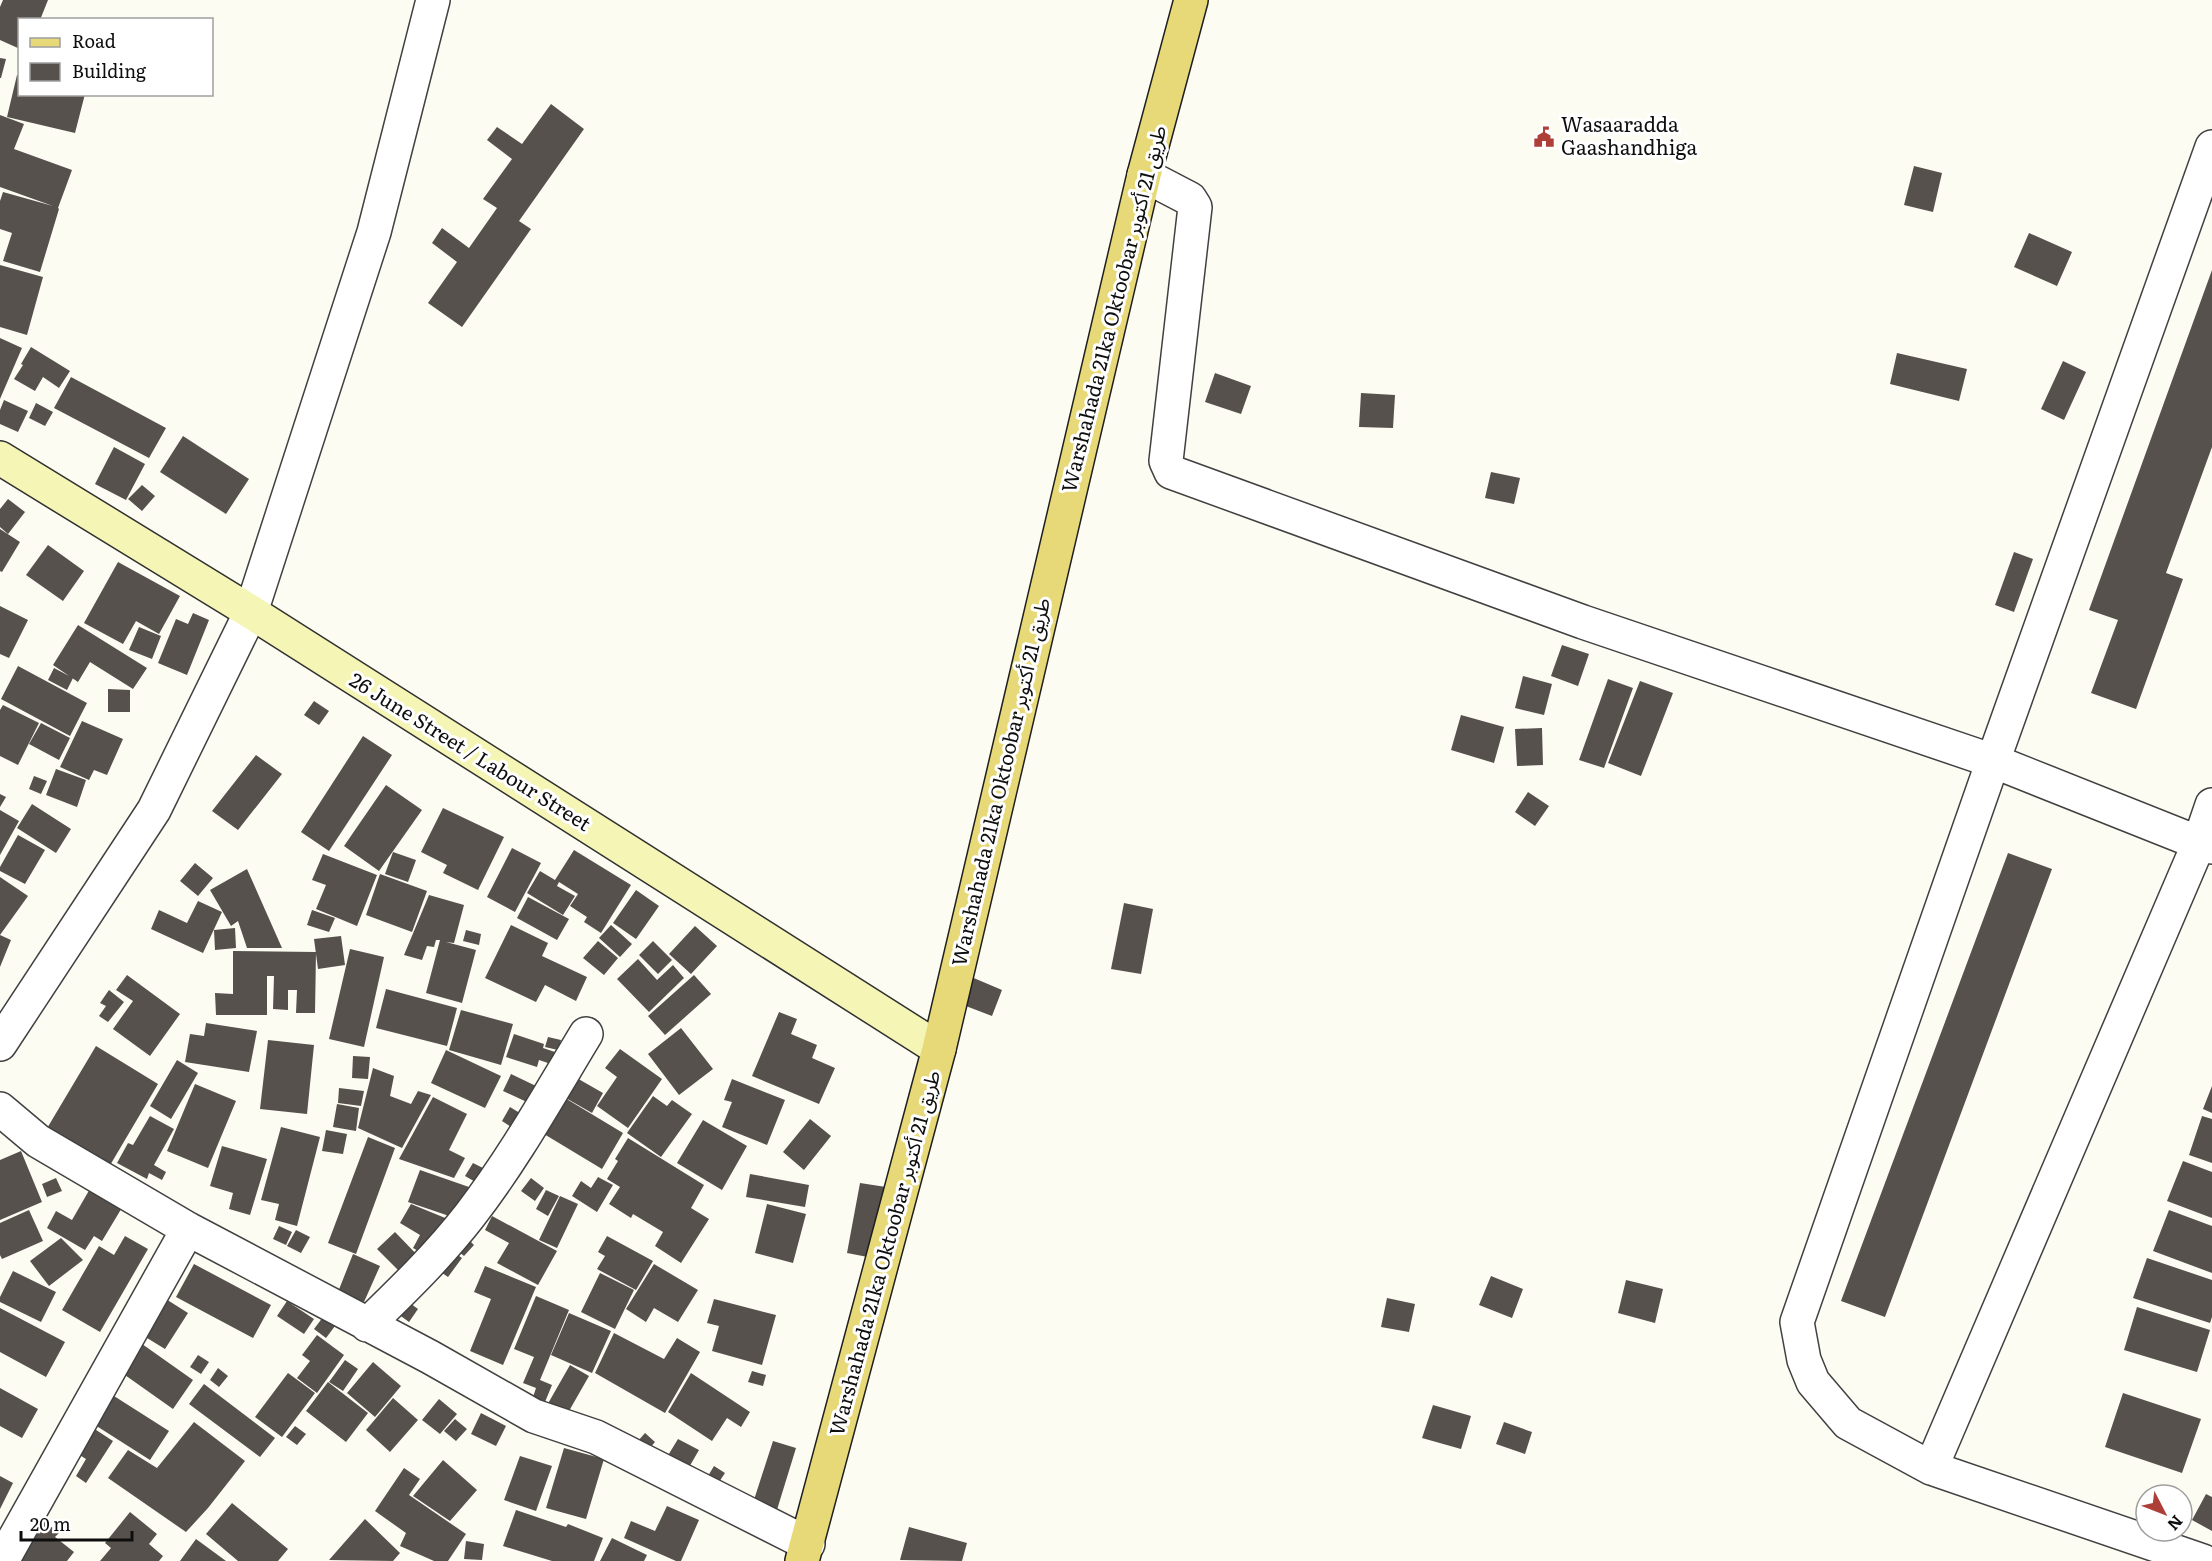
<svg xmlns="http://www.w3.org/2000/svg" width="2212" height="1561" viewBox="0 0 2212 1561" font-family="Literata,'Noto Sans Arabic',serif">
	<rect width="100%" height="100%" fill="#fdfcf2"/>
	<path fill="#56514c" d="M3,0H48L40,20H20V49L0,40V7Z
		M0,58L6,59L1,78H0Z
		M17,75L20,76V94H85L75,133L7,117Z
		M551,104L584,129L519,221L531,229L462,327L428,303L457,262L432,243L442,228L469,248L497,208L483,199L512,159L487,140L497,127L522,144Z
		M0,115L24,124L14,149L72,170L58,208L59,209L40,272L3,261L12,233L0,229V201L3,192L53,206L0,187Z
		M1914,166L1942,173L1933,212L1904,205Z
		M2029,233L2072,252L2057,286L2014,267Z
		M0,265L43,277L27,335L0,327Z
		M2212,270V447L2166,573L2183,579L2136,709L2091,693L2118,620L2089,610Z
		M0,338L22,348L0,399Z
		M31,347L70,371L59,388L43,377L35,391L14,379L23,365L21,364Z
		M1897,353L1967,369L1959,401L1890,384Z
		M2063,361L2086,372L2064,420L2041,409Z
		M1215,373L1251,386L1241,414L1205,402Z
		M71,377L166,428L149,458L54,408Z
		M1361,393L1395,395L1393,428L1359,427Z
		M4,400L28,411L18,432L0,424V410Z
		M36,403L53,412L45,426L29,418Z
		M183,436L249,479L226,514L160,472Z
		M114,447L145,464L126,500L95,484Z
		M1491,472L1520,478L1514,504L1485,498Z
		M142,485L155,496L142,511L128,499Z
		M8,499L25,512L8,534L0,527V509Z
		M0,529L20,542L2,572L0,571Z
		M48,545L84,571L63,601L26,575Z
		M2014,552L2033,559L2014,612L1995,605Z
		M118,562L180,596L159,634L136,621L123,644L84,623Z
		M0,606L28,620L9,658L0,654Z
		M193,613L209,620L187,675L158,663L176,619L188,624Z
		M78,625L147,668L133,689L90,662L78,682L53,665Z
		M139,627L161,636L152,659L129,650Z
		M1562,645L1589,654L1578,686L1551,676Z
		M18,666L87,703L70,736L1,699Z
		M54,668L73,678L67,690L48,680Z
		M1523,676L1552,684L1544,715L1515,708Z
		M1608,679L1633,688L1604,768L1579,760Z
		M1640,681L1673,693L1641,776L1608,763Z
		M108,689L130,690V712H108Z
		M314,701L329,711L319,725L304,715Z
		M3,705L39,723L18,765L0,756V710Z
		M1461,715L1504,727L1494,763L1451,750Z
		M82,721L123,739L107,775L94,770L89,780L60,767Z
		M41,723L70,738L59,760L29,744Z
		M1542,728L1543,765L1517,766L1515,729Z
		M363,736L392,755L329,851L301,832Z
		M256,755L282,774L238,830L212,811Z
		M56,769L86,780L77,807L46,795Z
		M34,776L47,781L41,794L29,789Z
		M386,785L422,810L379,871L344,846Z
		M1528,792L1549,806L1535,826L1515,812Z
		M0,794L6,797L0,807Z
		M32,804L71,829L56,853L17,828Z
		M443,808L504,837L478,890L443,873L447,865L421,852Z
		M0,810L19,821L0,855Z
		M18,835L45,850L25,884L0,871V867Z
		M512,848L541,863L515,912L487,897Z
		M574,850L631,885L601,933L584,922L587,917L570,906L578,894L559,882L557,886L575,896L563,915L527,893L540,871L555,880Z
		M393,852L416,860L408,882L385,874Z
		M2008,853L2052,869L1885,1317L1841,1301Z
		M323,854L377,875L357,926L316,909L326,885L312,880Z
		M195,863L213,878L198,896L180,881Z
		M247,869L282,948H247L238,921L231,926L210,890Z
		M380,874L427,891L412,932L366,915Z
		M0,877L28,896L0,935L11,940L0,967Z
		M636,890L659,906L636,939L613,923Z
		M429,895L464,905L454,943L446,942L476,950L462,1003L426,993L440,940H436L434,947L427,946L422,960L404,955Z
		M528,897L569,919L557,940L517,918Z
		M198,901L222,912L203,953L151,929L159,910L187,923Z
		M1124,903L1153,909L1141,974L1111,969Z
		M312,910L335,918L329,932L307,925Z
		M511,925L548,943L542,956L587,977L576,1001L545,985L536,1002L485,978Z
		M611,925L632,944L620,957L599,938Z
		M695,926L717,946L691,974L669,954Z
		M235,928L236,948L215,950L214,930Z
		M466,930L481,934L479,945L463,941Z
		M341,936L345,965L318,969L314,939Z
		M598,941L618,958L604,975L583,958Z
		M653,941L672,960L658,974L639,955Z
		M350,949L384,957L364,1047L329,1039Z
		M233,951L316,952L315,1013H296L297,990H288V1010L273,1009L274,976H267V1015H216L215,993L233,994Z
		M638,959L657,980L673,965L684,978L649,1012L617,979Z
		M127,975L180,1014L150,1056L113,1029L133,1001L116,990Z
		M694,975L711,994L665,1035L648,1016Z
		M969,976L1002,990L992,1016L958,1003Z
		M386,989L457,1008L447,1046L376,1028Z
		M109,990L124,1002L108,1022L99,1016L106,1006L100,1003Z
		M461,1010L513,1024L501,1065L449,1050Z
		M779,1012L797,1019L791,1034L817,1045L812,1058L835,1068L819,1104L752,1076Z
		M206,1023L257,1031L249,1072L185,1062L190,1034L204,1036Z
		M681,1028L713,1069L679,1095L648,1054Z
		M514,1034L544,1044L543,1048L558,1053L554,1065L539,1060L537,1067L506,1057Z
		M548,1037L561,1040L558,1050L545,1047Z
		M268,1040L314,1045L307,1114L260,1109Z
		M96,1046L158,1084L109,1167L46,1130Z
		M620,1049L662,1079L628,1128L597,1106L617,1077L605,1068Z
		M446,1050L501,1076L485,1108L431,1083Z
		M353,1056L370,1057L368,1079L352,1078Z
		M177,1060L198,1073L171,1119L150,1106Z
		M373,1068L394,1076L390,1096L411,1104L418,1091L431,1095L402,1148L358,1128Z
		M568,1073L603,1093L592,1113L557,1093Z
		M511,1074L536,1086L529,1103L503,1091Z
		M732,1079L785,1100L767,1145L722,1127L732,1102L724,1100Z
		M195,1084L236,1101L208,1168L167,1151Z
		M2212,1086V1113L2203,1109Z
		M339,1088L364,1091L361,1106L338,1103Z
		M555,1092L623,1133L602,1169L534,1128Z
		M653,1096L667,1106L672,1100L692,1114L661,1157L627,1133Z
		M433,1097L467,1114L449,1150L465,1158L454,1178L399,1159Z
		M337,1104L359,1108L356,1131L333,1127Z
		M510,1107L523,1115L514,1129L502,1121Z
		M150,1116L174,1129L154,1165L166,1172L162,1180L149,1173L147,1179L117,1163L128,1143L133,1145Z
		M2202,1116L2212,1119V1163L2189,1155Z
		M810,1119L831,1136L804,1170L783,1152Z
		M703,1120L747,1146L722,1190L677,1163Z
		M281,1127L320,1137L297,1226L275,1220L279,1204L261,1200Z
		M326,1130L347,1134L343,1154L322,1151Z
		M368,1137L395,1148L356,1254L328,1243Z
		M628,1138L704,1185L691,1208L709,1219L681,1263L655,1246L663,1232L633,1214L631,1218L609,1204L620,1187L607,1179L618,1161L615,1159Z
		M222,1146L267,1159L250,1215L229,1209L233,1193L210,1186Z
		M21,1151L42,1202L0,1220V1160Z
		M2183,1161L2212,1172V1218L2167,1201Z
		M473,1163L487,1170L479,1184L465,1176Z
		M420,1170L469,1187L458,1219L408,1202Z
		M750,1174L809,1185L805,1207L746,1197Z
		M598,1177L613,1185L597,1212L572,1196L581,1181L591,1188Z
		M56,1178L62,1191L47,1197L42,1184Z
		M531,1178L544,1188L535,1201L521,1191Z
		M860,1183L886,1187L873,1258L847,1253Z
		M91,1187L123,1206L102,1241L94,1236L85,1250L47,1228L56,1211L72,1220Z
		M546,1190L559,1196L548,1216L536,1209Z
		M560,1196L578,1204L557,1248L539,1240Z
		M411,1204L455,1222L431,1258L413,1248L420,1235L400,1223Z
		M767,1204L806,1214L793,1263L755,1253Z
		M29,1210L43,1241L2,1259L0,1255V1223Z
		M2169,1210L2212,1226V1273L2153,1251Z
		M492,1216L557,1251L538,1285L497,1263L509,1243L485,1230Z
		M279,1226L292,1232L286,1245L273,1239Z
		M296,1230L310,1237L301,1253L287,1246Z
		M395,1232L423,1261L406,1278L377,1249Z
		M125,1236L148,1249L100,1332L62,1310L99,1246L114,1255Z
		M465,1236L474,1245L464,1256L454,1248Z
		M607,1236L653,1261L636,1290L597,1269L605,1256L598,1252Z
		M61,1238L83,1260L49,1286L30,1261Z
		M449,1249L462,1258L448,1277L435,1268Z
		M353,1254L380,1266L364,1302L338,1292Z
		M2147,1258L2212,1280V1317L2210,1323L2133,1298Z
		M194,1264L271,1305L253,1338L176,1297Z
		M654,1264L698,1290L678,1322L654,1308L646,1322L626,1309Z
		M485,1266L536,1287L503,1365L470,1351L491,1299L474,1292Z
		M13,1271L56,1292L41,1322L0,1302V1297Z
		M600,1273L634,1290L615,1329L581,1312Z
		M1491,1276L1523,1289L1512,1318L1479,1305Z
		M1626,1280L1663,1289L1655,1323L1618,1313Z
		M158,1294L188,1313L165,1349L134,1330Z
		M536,1296L569,1310L540,1380L552,1385L545,1402L533,1397L536,1388L523,1383L534,1357L514,1349Z
		M1387,1298L1415,1304L1409,1332L1381,1327Z
		M714,1299L776,1315L762,1365L712,1351L719,1326L707,1323Z
		M287,1301L314,1319L304,1334L277,1316Z
		M407,1301L418,1309L409,1322L398,1314Z
		M2137,1307L2210,1330L2197,1372L2124,1350Z
		M0,1308L65,1342L46,1377L0,1352Z
		M569,1313L611,1331L592,1373L551,1355Z
		M323,1317L335,1326L326,1338L314,1329Z
		M614,1333L664,1359L677,1338L700,1352L665,1413L595,1373Z
		M317,1335L344,1355L317,1393L297,1378L310,1361L302,1355Z
		M135,1339L193,1380L173,1409L115,1368Z
		M198,1355L209,1362L201,1374L190,1367Z
		M345,1360L358,1369L343,1391L329,1382Z
		M373,1362L401,1386L375,1417L347,1393Z
		M570,1365L589,1376L565,1418L546,1407Z
		M218,1368L228,1376L219,1387L210,1380Z
		M752,1371L766,1375L763,1386L748,1382Z
		M288,1373L315,1393L282,1437L255,1417Z
		M691,1373L750,1412L741,1427L727,1418L712,1441L668,1412Z
		M328,1382L368,1413L346,1442L306,1411Z
		M204,1384L275,1438L260,1457L189,1404Z
		M0,1388L38,1409L22,1438L0,1426Z
		M2123,1393L2201,1419L2182,1473L2105,1447Z
		M114,1396L169,1431L150,1460L95,1425Z
		M393,1398L418,1420L390,1452L366,1430Z
		M439,1399L457,1414L440,1434L422,1420Z
		M1433,1405L1471,1416L1461,1449L1422,1438Z
		M481,1413L506,1426L496,1446L471,1434Z
		M455,1419L467,1429L456,1441L444,1431Z
		M194,1422L245,1461L208,1508L186,1532L108,1478L128,1450L157,1468Z
		M1504,1422L1532,1432L1525,1454L1496,1444Z
		M90,1426L113,1441L86,1483L76,1476L86,1459L73,1451Z
		M295,1426L306,1434L297,1445L286,1437Z
		M645,1433L655,1442L648,1450L638,1441Z
		M678,1439L699,1450L688,1469L667,1457Z
		M773,1441L796,1448L776,1513L752,1506Z
		M564,1448L604,1459L586,1519L546,1508Z
		M520,1456L552,1466L536,1511L504,1500Z
		M443,1460L477,1490L450,1521L413,1496Z
		M714,1466L725,1473L719,1482L708,1476Z
		M404,1468L420,1479L409,1495L466,1534L448,1561H434L400,1546L406,1533L375,1511Z
		M0,1476L13,1483L0,1509Z
		M2206,1494L2212,1497V1531L2192,1520Z
		M232,1503L288,1549L278,1561H238L206,1534Z
		M667,1506L699,1520L681,1561H676L624,1538L631,1521L655,1531Z
		M516,1510L566,1527L568,1524L603,1538L594,1561H552L503,1546Z
		M130,1512L157,1534L149,1544L163,1556L159,1561H100L111,1548L105,1543Z
		M41,1519L59,1533L55,1537L74,1552L67,1561H22L14,1555Z
		M365,1519L400,1553L393,1561L329,1560Z
		M909,1527L967,1543L962,1561L900,1560Z
		M612,1538L647,1555L644,1561H600Z
		M196,1539L226,1561H180Z
		M466,1541L484,1544L482,1560L464,1559Z"/>
	<g fill="none" stroke-linecap="round" stroke-linejoin="round">
		<g stroke="#414141" stroke-width="36">
			<path id="street" d="M1144,175L1190,199L1195,207L1166,461L1171,472L1583,622L1993,761L2199,843L2212,805
				M0,1044L154,810L251,612L374,232L433,0
				M0,1109L38,1141L188,1229L430,1357L534,1416L596,1437L808,1544
				M367,1325C403,1290 439,1255 470,1215C514,1158 549,1095 586,1034
				M1931,1468L2199,843L2212,847
				M2,1561L188,1229
				M2203,1561L1931,1468L1848,1423L1813,1382L1804,1360L1797,1322L1993,761L2212,147"/>
		</g>
		<g stroke="#303030" stroke-width="36">
			<path id="secondary" d="M0,458L251,612L939,1049"/>
		</g>
		<g stroke="#1f1f1f" stroke-width="36">
			<path id="primary" d="M802,1561L939,1049L1144,175L1191,0"/>
		</g>
		<use href="#street" stroke="#fff" stroke-width="33"/>
		<use href="#secondary" stroke="#f5f5b5" stroke-width="33"/>
		<use href="#primary" stroke="#e7d978" stroke-width="33"/>
	</g>
	<defs>
		<g id="civic-bare" transform="scale(1.62)"><path d="M-.6-6.5H3V-4.5H.6V-3L4-1V1h2V6H-6V1h2V-1L-.6-3ZM-1.2 2.5V6h2.4V2.5Z" fill="#ad3f38" stroke="#fff" stroke-width="2.5" paint-order="stroke"/></g>
	</defs>
	<g fill-rule="evenodd">
		<use href="#civic-bare" x="1544" y="137"/>
	</g>
	<g text-anchor="middle" stroke-width="6" stroke-linejoin="round" paint-order="stroke">
		<g font-size="20" fill="#0e0e0e" stroke="#fff" text-anchor="start">
			<text x="1561" y="132">Wasaaradda<tspan x="1561" dy="23">Gaashandhiga</tspan></text>
		</g>
		<g font-size="20" fill="#0e0e0e" stroke="#fff">
			<text transform="translate(1114 309) rotate(-76)" y="7">Warshahada 21ka Oktoobar طريق 21 أكتوبر</text>
			<text transform="translate(470 752) rotate(32)" y="7">26 June Street / Labour Street</text>
			<text transform="translate(1001 782) rotate(-77)" y="7">Warshahada 21ka Oktoobar طريق 21 أكتوبر</text>
			<text transform="translate(885 1253) rotate(-75)" y="7">Warshahada 21ka Oktoobar طريق 21 أكتوبر</text>
		</g>
	</g>
	<rect x="18" y="18" width="195" height="78" fill="#ffffff" stroke="#9f9f9f" stroke-width="1.5"/>
	<rect x="30" y="38" width="30" height="9" fill="#e7d978" stroke="#9f9f9f" stroke-width="1.5"/>
	<text x="72" y="48" font-size="18" fill="#0e0e0e">Road</text>
	<rect x="30" y="63" width="30" height="18" fill="#56514c" stroke="#9f9f9f" stroke-width="1.5"/>
	<text x="72" y="78" font-size="18" fill="#0e0e0e">Building</text>
	<g transform="translate(2164 1513) rotate(132)"><circle r="28" fill="#ffffff" stroke="#9f9f9f" stroke-width="1.5"/>
	<path d="M0-4.5L10 22L0 15L-10 22Z" fill="#ad3f38"/>
	<text y="-9" font-size="16" font-weight="bold" text-anchor="middle" fill="#0e0e0e">N</text>
	</g>
	<path d="M21 1531v9h111v-9" fill="none" stroke="#0e0e0e" stroke-width="3"/>
	<text x="30" y="1531" font-size="18" fill="#0e0e0e" stroke="#ffffff" stroke-width="4.5" paint-order="stroke">20 m</text>
</svg>
